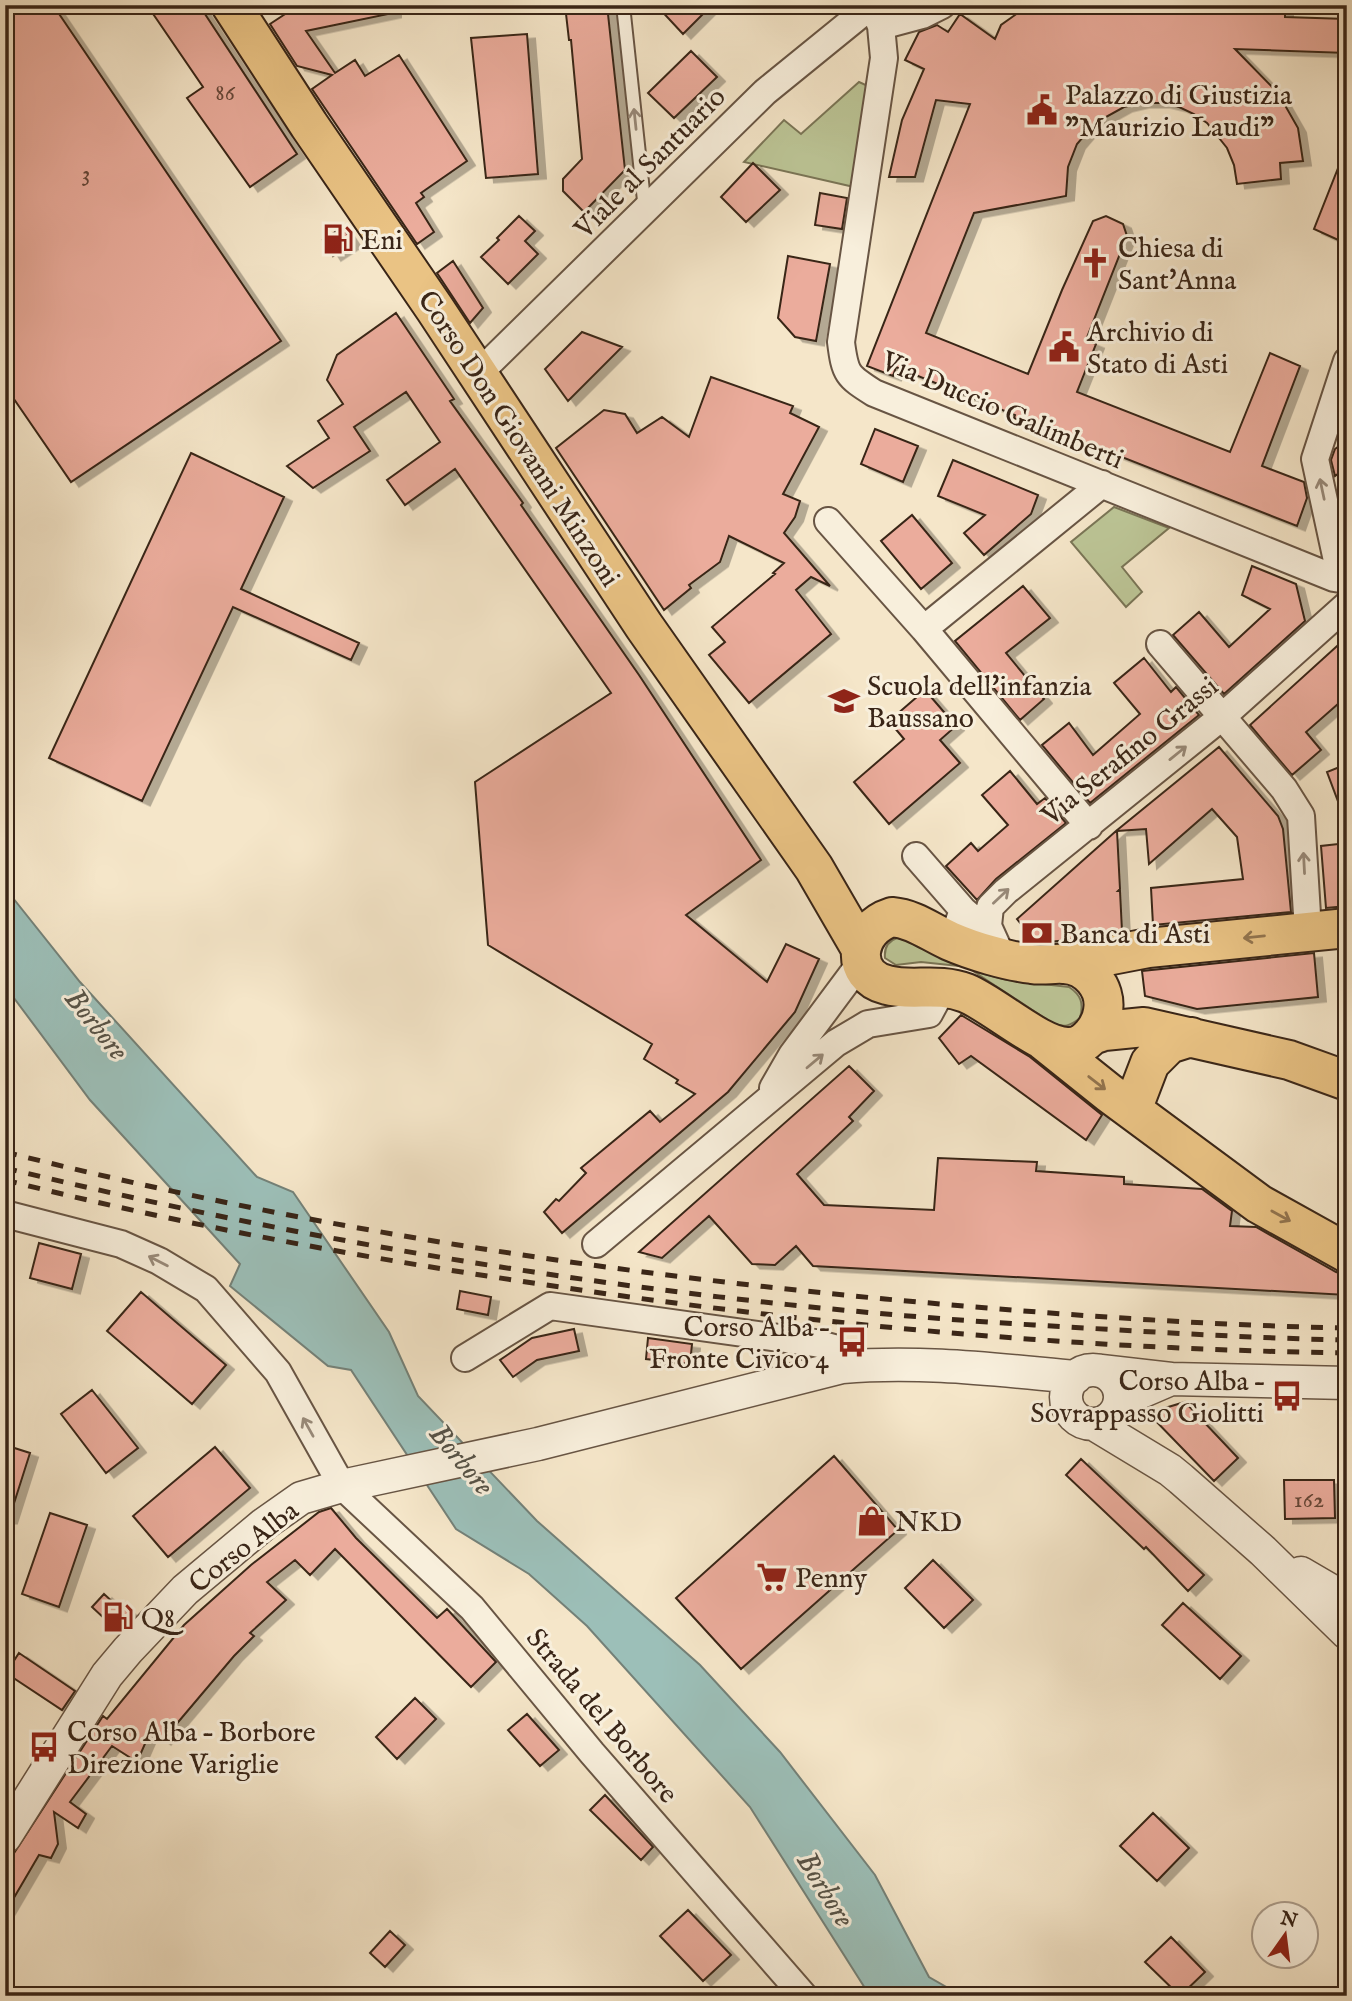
<svg xmlns="http://www.w3.org/2000/svg" width="1352" height="2001" viewBox="0 0 1352 2001" font-family="'IM FELL English',serif">
	<defs>
		<filter id="shadow"><feDropShadow dx="8" dy="4.5" stdDeviation="0" flood-color="#0004"/></filter>
	</defs>
	<rect width="100%" height="100%" fill="#f5e6c9"/>
	<filter id="stains"><feTurbulence type="fractalNoise" baseFrequency=".00286" numOctaves="4"/><feColorMatrix values="0 0 0 0 .2 0 0 0 0 .09 0 0 0 0 .02 0 0 0 .5 -.17"/></filter>
	<radialGradient id="worn" r=".72"><stop offset=".6" stop-color="#630" stop-opacity="0"/><stop offset="1" stop-color="#630" stop-opacity=".3"/></radialGradient>
	<path fill="#bcc596" stroke="#7a7556" stroke-width="2" d="M859,82L868,86L854,187L744,162L784,120L801,134Z
		M1114,507L1169,528L1122,567L1142,592L1126,607L1071,542Z
		M897,938L905,940L959,966L921,962L896,965L885,958C884,948 888,941 897,938Z
		M973,971L1007,980L1069,987C1081,995 1084,1003 1080,1018C1070,1026 1065,1028 1052,1023Z"/>
	<path fill="#9cbfb8" stroke="#748178" stroke-width="2" d="M5,888L80,982L257,1177L293,1192L389,1332L418,1396L537,1521L700,1665L780,1752L875,1875L929,1977L962,1996H870L750,1807L587,1626L529,1574L456,1529L351,1370L328,1366L230,1286L240,1264L90,1100L5,986Z"/>
	<path fill="#ebac9c" stroke="#392517" stroke-width="2" filter="url(#shadow)" d="M5,5H53L281,341L71,482L5,386Z
		M147,5H199L297,154L250,187L187,98L203,87Z
		M299,5H393V13L306,31L335,73L355,60L365,76L399,55L467,161L421,193L424,197L416,203L434,232L417,244L312,89L332,75L297,66L270,24Z
		M565,5H607L625,170L584,212L563,191V179L582,159L571,40H569Z
		M656,5H712L683,34Z
		M1029,5H1285V17L1347,19V53L1235,49L1278,93L1298,128L1303,161L1280,163L1281,179L1237,184L1234,165L1227,148L1207,123L1194,114L1179,107L1162,103H1141L1124,107L1095,123L1077,144L1068,167L1066,196L974,213L926,333L1028,374L1062,290L1093,221L1106,216L1123,224L1127,236L1086,340L1096,344L1077,392L1230,452L1270,353L1300,366L1262,466L1304,482L1307,498L1297,526L1051,429L1050,432L1014,418L1015,415L896,367L893,376L867,366L970,104L936,100L915,177H889L902,120L924,69L905,60L919,32L937,25L948,32L960,14L995,39L1001,25Z
		M527,34L538,174L486,178L471,38Z
		M691,51L717,77L674,118L648,93Z
		M1346,148H1347V244L1314,229Z
		M753,163L780,190L746,222L721,197Z
		M820,193L847,198L842,229L815,225Z
		M519,216L535,231L525,241L538,254L508,284L481,257L499,240L497,238Z
		M343,227L353,243L333,256L323,240Z
		M788,256L830,264L816,341L795,337L778,318Z
		M453,261L483,308L470,323L437,273Z
		M396,313L454,399L450,401L523,503L521,505L639,675L761,860L686,915L767,982L786,944L819,959L795,1012L728,1092L562,1233L544,1212L556,1199L559,1201L586,1173L581,1168L650,1111L660,1122L695,1094L676,1083L678,1080L644,1059L652,1044L488,945L475,782L611,693L455,469L405,505L387,480L440,442L406,392L354,427L370,451L313,488L287,466L329,438L318,421L343,404L327,380L337,355Z
		M582,332L622,347L568,401L545,369Z
		M711,377L793,406L790,413L819,427L783,494L800,501L795,517L784,533L830,586L811,577L796,590L831,634L749,703L709,655L725,642L712,627L775,574L773,573L784,563L729,536L720,562L689,585L691,588L664,610L556,448L604,410L625,414L637,433L662,417L689,437Z
		M875,429L918,446L903,482L861,464Z
		M1347,440V467L1335,476L1331,460L1335,449Z
		M191,453L284,497L241,589L359,643L351,660L233,607L142,801L49,758Z
		M953,460L1038,495L1031,514L984,555L964,533L985,515L938,496Z
		M912,515L952,563L921,589L881,541Z
		M1252,566L1296,584L1305,621L1224,694L1173,635L1199,612L1229,647L1270,609L1242,595Z
		M1023,586L1050,618L1006,653L1044,699L1020,720L955,641Z
		M1347,637V696L1306,732L1321,750L1292,775L1250,725Z
		M1144,658L1171,692L1176,687L1199,715L1090,803L1042,745L1069,723L1093,755L1140,714L1114,683Z
		M925,690L956,726L940,740L960,763L889,824L854,782L904,739L889,721Z
		M1219,747L1278,816L1283,829L1291,912L1153,925L1151,888L1243,879L1237,837L1212,809L1149,864L1146,829L1117,831L1120,889L1118,891H1120L1122,931L1077,939L1039,943L1025,941V929L1017,919L1116,831Z
		M1347,764V820H1345L1327,772Z
		M1010,771L1037,804L1045,798L1066,823L996,879L977,900L946,866L971,843L978,851L1008,825L982,795Z
		M1347,843V906L1326,908L1321,846Z
		M1314,953L1318,997L1197,1009L1145,996L1142,971Z
		M961,1015L1030,1057L1102,1115L1086,1140L971,1056L959,1064L939,1038Z
		M849,1066L874,1091L849,1117L853,1121L797,1174L824,1205L934,1210L938,1158L1037,1162L1036,1171L1124,1177V1184L1202,1189L1232,1211L1230,1226L1256,1227L1336,1272L1347,1275V1295L813,1266L796,1246L775,1265L752,1264L709,1216L662,1258L639,1252Z
		M39,1243L81,1254L72,1289L30,1278Z
		M460,1291L491,1297L488,1315L457,1309Z
		M141,1292L226,1365L192,1404L107,1331Z
		M574,1329L579,1351L537,1360L513,1377L500,1360L532,1338Z
		M648,1338L692,1344L690,1364L646,1359Z
		M92,1390L138,1448L106,1473L61,1414Z
		M1185,1402L1238,1458L1214,1481L1148,1413Z
		M5,1445L30,1453L9,1519H5Z
		M215,1447L250,1488L168,1557L133,1516Z
		M834,1456L898,1530L741,1669L676,1598Z
		M1081,1459L1204,1575L1188,1591L1146,1547L1144,1549L1066,1475Z
		M1284,1480H1334L1335,1518L1285,1519Z
		M331,1508L356,1538L437,1618L447,1609L496,1662L471,1687L335,1549L310,1575L295,1560L267,1582L286,1600L250,1633L254,1636L234,1656L163,1740L151,1730L137,1762L112,1746L70,1802L86,1814L78,1828L54,1812L58,1844L51,1858L39,1855L5,1913V1867L103,1716L107,1719L184,1625L251,1565L319,1512Z
		M50,1513L87,1525L59,1607L22,1594Z
		M933,1560L973,1600L944,1628L905,1588Z
		M104,1594L116,1605L118,1602L134,1616L119,1632L92,1607Z
		M1183,1603L1241,1656L1220,1679L1162,1625Z
		M19,1653L75,1691L62,1710L6,1673Z
		M415,1698L436,1719L397,1759L376,1737Z
		M527,1714L559,1750L540,1766L508,1730Z
		M605,1795L653,1847L641,1860L590,1810Z
		M1153,1813L1189,1848L1157,1881L1120,1846Z
		M688,1910L731,1955L703,1981L660,1936Z
		M390,1931L405,1945L385,1967L370,1953Z
		M1171,1937L1205,1972L1180,1996L1145,1962Z"/>
	<g fill="none" stroke-linecap="round" stroke-linejoin="round">
		<g stroke="#685544" stroke-width="16">
			<path id="service" d="M623,5L645,210"/>
		</g>
		<g stroke="#685544" stroke-width="30">
			<path id="minor" d="M872,5L881,26L884,58L841,342C845,374 847,376 874,393L1334,578L1347,580
				M881,26L922,15L942,5
				M478,374L765,92L872,5
				M828,521L924,629L1089,826
				M1341,579L1315,459L1347,361
				M924,629L1102,484
				M1160,644L1284,789L1301,816L1308,931
				M916,856L963,910
				M946,939L957,927L963,910L992,935
				M1002,957L988,926L990,907L1006,891L1223,716L1347,605
				M773,1088L792,1055L862,961
				M5,1214L121,1244L159,1261L206,1289L278,1372L342,1486L472,1608L592,1753L804,1996
				M596,1244L836,1043L868,1024L929,1014L943,988
				M465,1358L550,1306L815,1343L834,1348L842,1367"/>
		</g>
		<g stroke="#685544" stroke-width="35">
			<path id="tertiary" d="M1066 1397a27 27 0 1 1 54 0a27 27 0 1 1-54 0Z
				M1101,1371L1171,1379L1120,1401
				M1171,1379L1347,1383
				M1094,1424L1170,1470L1181,1479L1263,1551L1347,1633
				M1301,1573L1337,1594L1347,1598
				M5,1837L107,1675L128,1650L185,1590L264,1524L301,1498L342,1486L538,1444L842,1367C920,1360 998,1370 1076,1377"/>
		</g>
		<g stroke="#392517" stroke-width="42">
			<path id="primary" d="M231,5L309,125L435,309L644,626L814,868L861,949
				M892,917C914,919 930,932 950,941C973,951 1007,961 1032,964C1043,966 1053,963 1064,964C1088,965 1107,988 1103,1011C1101,1027 1086,1047 1069,1047C1041,1048 995,1005 966,993C937,982 912,992 887,985C849,976 854,929 892,917Z
				M1065,964L1148,948L1347,928
				M1092,1035L1104,1031L1144,1027L1289,1060L1347,1081
				M1044,1041L1109,1093L1259,1204L1347,1253
				M1132,1110L1150,1063L1169,1044L1191,1037"/>
		</g>
		<use href="#service" stroke="#f8efdc" stroke-width="12"/>
		<use href="#minor" stroke="#f8efdc" stroke-width="26"/>
		<use href="#tertiary" stroke="#f8efdc" stroke-width="32"/>
		<use href="#primary" stroke="#eac384" stroke-width="38"/>
		<path stroke="#392517" stroke-width="5" stroke-dasharray="12 12" stroke-linecap="butt" d="M5,1152C294,1225 589,1271 885,1299C1038,1313 1193,1325 1347,1328
			M5,1168C343,1250 687,1304 1034,1325C1138,1331 1242,1338 1347,1340
			M5,1180C175,1223 347,1255 520,1281C793,1323 1070,1349 1347,1353"/>
	</g>
	<defs><path id="oneway-shaft" d="M-6 0H5M1.5-3L5.5 0L1.5 3" fill="none" stroke-width="1.6" stroke-linecap="round" stroke-linejoin="round" transform="scale(1.75)"/></defs>
	<g stroke="#988a7a">
		<use href="#oneway-shaft" transform="translate(635 119) rotate(-96)"/>
		<use href="#oneway-shaft" transform="translate(1322 489) rotate(-102)"/>
		<use href="#oneway-shaft" transform="translate(1178 753) rotate(-39)"/>
		<use href="#oneway-shaft" transform="translate(1304 863) rotate(-93)"/>
		<use href="#oneway-shaft" transform="translate(1001 896) rotate(-43)"/>
		<use href="#oneway-shaft" transform="translate(815 1061) rotate(-40)"/>
		<use href="#oneway-shaft" transform="translate(158 1261) rotate(-153)"/>
		<use href="#oneway-shaft" transform="translate(308 1427) rotate(-119)"/>
	</g>
	<g stroke="#92744e">
		<use href="#oneway-shaft" transform="translate(1254 937) rotate(174)"/>
		<use href="#oneway-shaft" transform="translate(1097 1083) rotate(38)"/>
		<use href="#oneway-shaft" transform="translate(1281 1216) rotate(29)"/>
	</g>
	<defs>
		<g id="civic-bare" transform="scale(2.415)"><path d="M-.6-6.5H3V-4.5H.6V-3L4-1V1h2V6H-6V1h2V-1L-.6-3ZM-1.2 2.5V6h2.4V2.5Z" fill="#8f2418" stroke="#f8efdc" stroke-width="2.5" paint-order="stroke"/></g>
		<g id="fuel-bare" transform="scale(2.415)"><path d="M-5.5-6h7V0h2V4h1.3V-2.5L3-4.5l.8-.8L6-3V5H2.5V1h-1V6h-7ZM-4.2-4.7v3.2H.2V-4.7Z" fill="#8f2418" stroke="#f8efdc" stroke-width="2.5" paint-order="stroke"/></g>
		<g id="church-bare" transform="scale(2.415)"><path d="M-1.2-6h2.4v3.5h3.3v2.4h-3.3V6h-2.4V-.1h-3.3v-2.4h3.3Z" fill="#8f2418" stroke="#f8efdc" stroke-width="2.5" paint-order="stroke"/></g>
		<g id="school-bare" transform="scale(2.415)"><path d="M0-5L7-2L0 1L-7-2ZM-4 1L0 2.5L4 1V4Q0 6-4 4Z" fill="#8f2418" stroke="#f8efdc" stroke-width="2.5" paint-order="stroke"/></g>
		<g id="bank-bare" transform="scale(2.415)"><path d="M-6-4H6V4H-6ZM0-2.3a2.3 2.3 0 1 0 0 4.6a2.3 2.3 0 1 0 0-4.6Z" fill="#8f2418" stroke="#f8efdc" stroke-width="2.5" paint-order="stroke"/></g>
		<g id="bus-bare" transform="scale(2.415)"><path d="M-5-6H5V4H4V6H2V4H-2V6H-4V4H-5ZM-3.5-4V0h7V-4ZM-3.5 1.2v1.5H-2V1.2ZM2 1.2v1.5H3.5V1.2Z" fill="#8f2418" stroke="#f8efdc" stroke-width="2.5" paint-order="stroke"/></g>
		<g id="shop-bare" transform="scale(2.415)"><path d="M-5-2.5h2.3a2.7 3.5 0 0 1 5.4 0H5L5.5 6h-11ZM-1.5-2.5h3a1.5 2.3 0 0 0-3 0Z" fill="#8f2418" stroke="#f8efdc" stroke-width="2.5" paint-order="stroke"/></g>
		<g id="supermarket-bare" transform="scale(2.415)"><path d="M-6-5.5h2.5l.6 2H6L4.5 2H-2.5L-4.4-4H-6ZM-1.5 3.2a1.3 1.3 0 1 0 .1 0ZM3 3.2a1.3 1.3 0 1 0 .1 0Z" fill="#8f2418" stroke="#f8efdc" stroke-width="2.5" paint-order="stroke"/></g>
	</defs>
	<g fill-rule="evenodd">
		<use href="#civic-bare" x="1042" y="110"/>
		<use href="#fuel-bare" x="338" y="239"/>
		<use href="#church-bare" x="1095" y="263"/>
		<use href="#civic-bare" x="1064" y="347"/>
		<use href="#school-bare" x="844" y="701"/>
		<use href="#bank-bare" x="1037" y="933"/>
		<use href="#bus-bare" x="852" y="1342"/>
		<use href="#bus-bare" x="1287" y="1396"/>
		<use href="#shop-bare" x="872" y="1521"/>
		<use href="#supermarket-bare" x="772" y="1577"/>
		<use href="#fuel-bare" x="118" y="1617"/>
		<use href="#bus-bare" x="44" y="1747"/>
	</g>
	<g text-anchor="middle" stroke-width="6" stroke-linejoin="round" paint-order="stroke">
		<g font-size="24" fill="#664738">
			<text x="225" y="100">86</text>
			<text x="86" y="181">3</text>
			<text x="1309" y="1507">162</text>
		</g>
		<g font-size="28" fill="#392517" stroke="#f8efdc" text-anchor="start">
			<text x="1065" y="104">Palazzo di Giustizia<tspan x="1065" dy="32">"Maurizio Laudi"</tspan></text>
			<text x="361" y="249">Eni</text>
			<text x="1118" y="257">Chiesa di<tspan x="1118" dy="32">Sant'Anna</tspan></text>
			<text x="1087" y="341">Archivio di<tspan x="1087" dy="32">Stato di Asti</tspan></text>
			<text x="867" y="695">Scuola dell'infanzia<tspan x="867" dy="32">Baussano</tspan></text>
			<text x="1060" y="943">Banca di Asti</text>
			<text x="829" y="1336" text-anchor="end">Corso Alba –<tspan x="829" dy="32">Fronte Civico 4</tspan></text>
			<text x="1264" y="1390" text-anchor="end">Corso Alba –<tspan x="1264" dy="32">Sovrappasso Giolitti</tspan></text>
			<text x="895" y="1531">NKD</text>
			<text x="795" y="1587">Penny</text>
			<text x="141" y="1627">Q8</text>
			<text x="67" y="1741">Corso Alba – Borbore<tspan x="67" dy="32">Direzione Variglie</tspan></text>
		</g>
		<g font-size="28" fill="#392517" stroke="#f8efdc">
			<text transform="translate(649 162) rotate(-45)" y="10">Viale al Santuario</text>
			<text transform="translate(1003 409) rotate(23)" y="10">Via Duccio Galimberti</text>
			<text transform="translate(520 438) rotate(57)" y="10">Corso Don Giovanni Minzoni</text>
			<text transform="translate(1129 750) rotate(-39)" y="10">Via Serafino Grassi</text>
			<text transform="translate(243 1546) rotate(-38)" y="10">Corso Alba</text>
			<text transform="translate(603 1715) rotate(50)" y="10">Strada del Borbore</text>
		</g>
		<g font-size="30" font-style="italic" fill="#575347" stroke="#f8efdc">
			<text transform="translate(97 1024) rotate(51)" y="10">Borbore</text>
			<text transform="translate(462 1459) rotate(50)" y="10">Borbore</text>
			<text transform="translate(826 1889) rotate(58)" y="10">Borbore</text>
		</g>
	</g>
	<rect width="1352" height="2001" fill="none" stroke="#f5e6c9" stroke-width="28"/>
	<rect x="7" y="7" width="1338" height="1987" fill="none" stroke="#392517" stroke-width="3.5"/>
	<rect x="14" y="14" width="1324" height="1973" fill="none" stroke="#392517" stroke-width="2"/>
	<g transform="translate(1285 1935) rotate(14)"><circle r="33" fill="#f8efdc" stroke="#ac9e8d" stroke-width="2"/>
	<path d="M0-5L12 26L0 18L-12 26Z" fill="#8f2418"/>
	<text y="-10" font-size="19" font-weight="bold" text-anchor="middle" fill="#392517">N</text>
	</g>
	<rect width="100%" height="100%" filter="url(#stains)"/>
	<rect width="100%" height="100%" fill="url(#worn)"/>
</svg>
